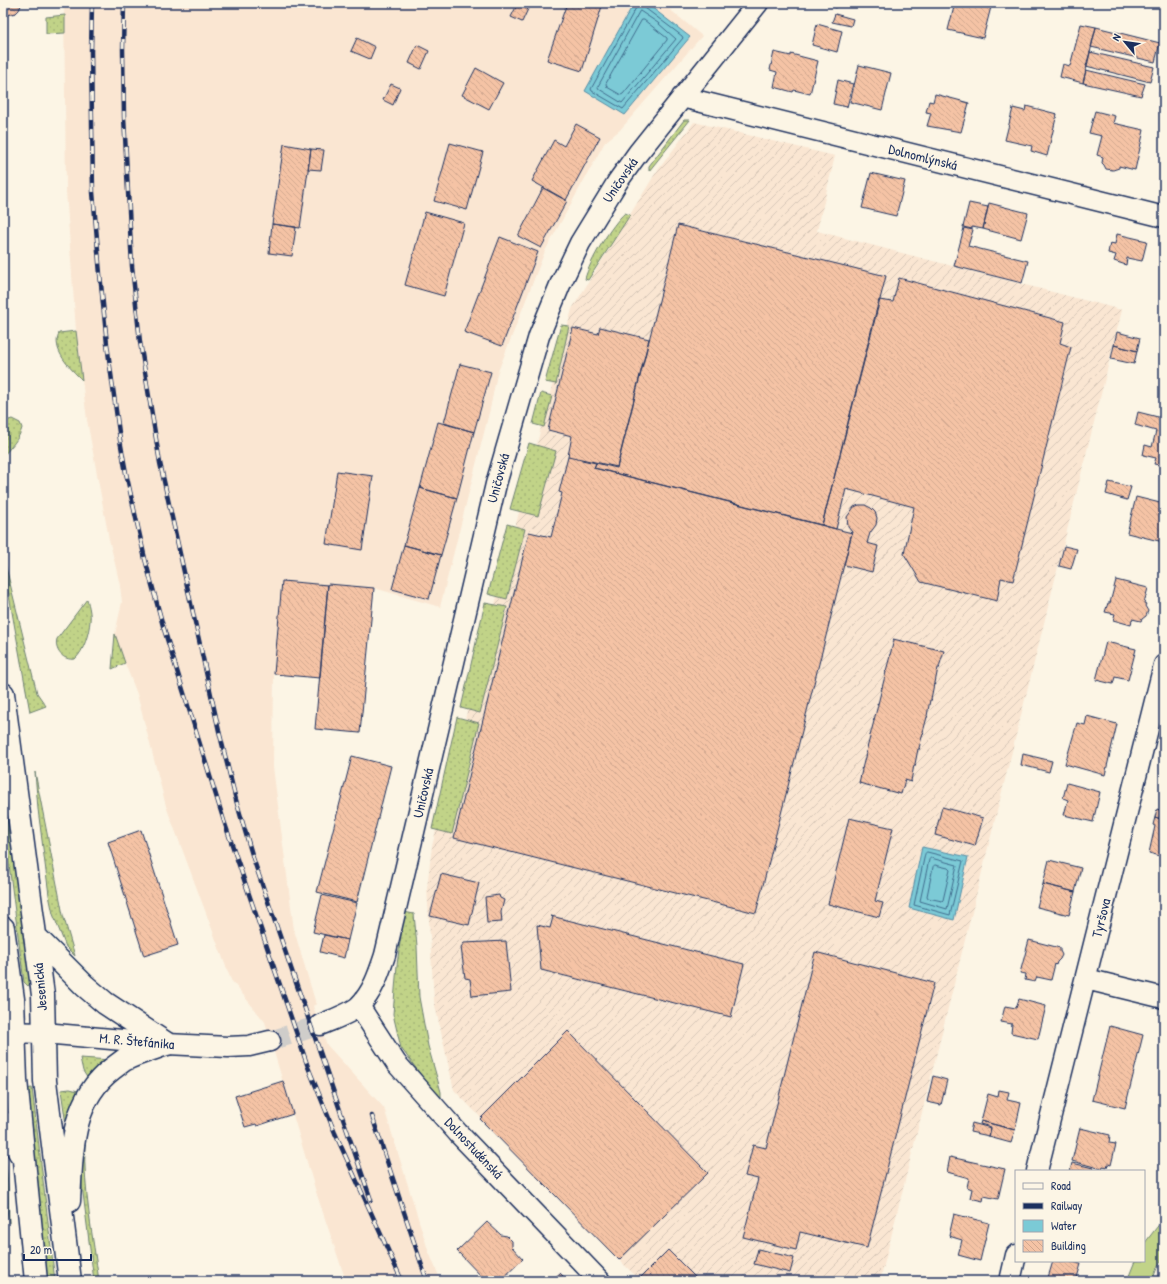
<svg xmlns="http://www.w3.org/2000/svg" width="1167" height="1284" viewBox="0 0 1167 1284" font-family="'Patrick Hand',sans-serif">
	<defs>
		<pattern id="industrial-furrows" width="10" height="10" patternUnits="userSpaceOnUse"><rect width="10" height="10" fill="#fae6d2"/><path d="M-1 1l2-2M0 10L10 0M9 11l2-2" fill="none" stroke="#d6c6b7"/></pattern>
		<pattern id="grass-dots" width="8" height="8" patternUnits="userSpaceOnUse"><rect width="8" height="8" fill="#c1d388"/><path d="M2 2h.1M6 6h.1" fill="none" stroke="#a5b578" stroke-width="1.8" stroke-linecap="round"/></pattern>
		<pattern id="building-back-hatch" width="6" height="6" patternUnits="userSpaceOnUse"><rect width="6" height="6" fill="#f5c3a5"/><path d="M-1 5l2 2M0 0l6 6M5-1l2 2" fill="none" stroke="#d1a890"/></pattern>
	</defs>
	<rect width="100%" height="100%" fill="#fcf5e5"/>
	<filter id="ink" filterUnits="userSpaceOnUse"><feTurbulence type="fractalNoise" baseFrequency=".025" numOctaves="2"/><feDisplacementMap in="SourceGraphic" scale="8" xChannelSelector="R" yChannelSelector="G"/><feConvolveMatrix kernelMatrix="1 2 1 2 8 2 1 2 1" color-interpolation-filters="sRGB"/></filter>
	<g filter="url(#ink)">
		<path fill="#fae6d2" d="M64,3H662L702,36L620,130L605,142L545,251L497,374L490,409L440,607L374,588L360,733L315,729L319,678L274,674L273,767L294,930L316,1004L313,1006L327,1045L384,1108L428,1250L441,1281H346L316,1192L265,1022L231,980L166,806L137,694L117,643L115,634L122,602L120,586L117,572L109,539L87,420L76,331L66,191Z"/>
		<path fill="url(#industrial-furrows)" d="M694,122L835,156L817,231L1122,310L880,1281H641L618,1259L454,1090L434,1001L427,888L432,846L572,309L655,174Z"/>
		<path fill="url(#grass-dots)" stroke="#6e8173" d="M65,15V33L46,34V17Z
			M684,120H690L649,171V166Z
			M625,213L630,215L588,280L585,279C589,262 612,224 625,213Z
			M561,325L569,326L556,384L545,382Z
			M76,331L82,380C70,368 51,350 59,333Z
			M541,393L552,396L544,427L533,424Z
			M12,419L20,423L22,428C19,439 11,447 3,456V422Z
			M529,443L556,451L538,516L510,509Z
			M507,524L525,529L507,599L488,594Z
			M3,555L37,693L46,706L30,712L3,562Z
			M87,599C89,606 91,614 90,621C89,633 84,651 75,659C63,661 54,650 57,639Z
			M485,603L507,607L480,713L461,708Z
			M115,634L125,663L112,669Z
			M457,717L479,723L452,834L432,829Z
			M3,760L31,982L28,986L24,982L3,818Z
			M35,772L63,915L75,956L66,947L53,914L49,895L38,809Z
			M404,912L414,914L417,946L419,997L428,1046L441,1092V1102L401,1048L393,1014L397,965Z
			M80,1058L111,1060L88,1079L83,1071Z
			M32,1088L55,1281H46L25,1089Z
			M70,1089L78,1091L66,1125L61,1090Z
			M92,1105C91,1119 86,1131 85,1144C83,1189 93,1237 99,1281H94L82,1185L81,1152Z
			M3,1148C9,1173 8,1198 9,1223L3,1182Z"/>
		<path fill="#c1d388" stroke="#6e8173" d="M1164,1218V1256L1157,1268L1152,1281H1127L1135,1261H1144V1244Z"/>
		<path fill="#7bcad6" stroke="#558ca6" d="M634,3H646L690,37L625,115L585,91Z
			M922,847L968,857L954,920L909,908Z"/>
		<g fill="none" stroke-linecap="round" stroke-linejoin="round">
			<path stroke="#416d8e" stroke-width="1" d="M637,3V6L591,89L592,91L623,109L683,38L682,36L645,8L644,3
				M640,11L658,23L676,39L622,103L599,89L598,87Z
				M642,20H644L667,38V40L623,94L621,95L607,87L606,84Z
				M927,852L963,861L950,915L914,905L925,854Z
				M931,858L957,865L947,909L920,901L929,860Z
				M935,865L948,868L950,870L943,900L942,901L928,898L927,896L933,867Z"/>
		</g>
		<path fill="url(#building-back-hatch)" stroke="#1b2f5e" d="M3,3H22L19,10L16,13L7,15L3,13Z
			M567,3H594L602,6L582,71L547,60Z
			M830,3H840L836,8Z
			M955,3H992L983,38L948,30Z
			M517,5L528,9L522,22L511,17Z
			M835,14L853,19L851,26L832,22Z
			M817,24L842,31L837,52L812,45Z
			M1081,24L1096,27L1083,83L1060,77L1063,64L1070,66Z
			M1096,27L1160,43L1155,62L1091,47Z
			M357,38L375,47L370,59L351,51Z
			M417,45L429,51L421,69L409,63Z
			M774,52L791,56V54L818,61L810,94L794,90L793,92L774,87L777,72L770,70Z
			M1090,52L1154,67L1150,82L1086,66Z
			M859,65L891,73L882,110L850,102Z
			M476,68L503,83L489,109L462,95Z
			M1086,70L1145,84L1141,96L1083,83Z
			M838,80L853,84L847,107L833,104Z
			M391,84L400,88L393,105L383,100Z
			M935,94L969,103L961,132L927,126L931,113L926,112L929,101L933,102Z
			M1026,106L1057,114L1047,156L1031,151L1032,146L1005,140L1013,108L1025,111Z
			M1095,111L1115,116L1113,123L1144,130L1135,170L1119,166V168L1113,170L1106,169L1104,165L1102,163L1103,157L1097,155L1102,136L1089,133Z
			M576,124L600,137L566,200L532,181L554,140L564,146Z
			M450,143L483,152L467,210L434,201Z
			M284,144L311,149L300,228L272,224Z
			M311,149L324,150L321,170L308,169Z
			M871,173L905,181L896,216L862,208Z
			M543,188L567,201L541,248L518,236Z
			M969,203L988,207L983,229L972,227V229L963,227Z
			M989,203L1028,213L1021,239L983,229Z
			M425,212L464,223L444,296L405,285Z
			M272,224L296,227L292,256L269,253Z
			M678,225L886,276L822,525L594,468L596,463L617,468Z
			M964,228L973,230L968,246L1028,261L1022,283L954,266Z
			M1117,234L1147,241L1142,261L1127,258L1126,265L1114,261L1116,255L1108,253L1110,243L1115,244Z
			M500,237L538,252L502,346L464,332Z
			M899,278L1065,322L1060,343L1071,347L1013,581L1001,578L997,601L921,582L904,554L914,507L846,489L836,529L822,525L879,300L893,302Z
			M600,327L649,339L617,467L568,456L572,436L548,430L573,328L598,334Z
			M1117,332L1140,338L1137,351L1114,345Z
			M1114,345L1137,351L1134,364L1111,359Z
			M460,364L491,372L474,432L444,423Z
			M1138,412L1162,418L1161,426L1164,427V466L1154,464L1156,458L1143,455L1145,445L1152,447L1156,431L1135,425Z
			M438,422L474,432L457,498L420,488Z
			M568,457L596,463L594,468L852,533L756,913L454,838L529,532L551,537L562,493L559,492Z
			M337,471L373,476L362,550L326,544Z
			M1109,482L1131,487L1127,500L1106,494Z
			M420,488L457,498L441,555L404,545Z
			M1136,497L1164,504V538L1163,542L1127,533Z
			M859,505H865L871,508L875,512L877,518L876,525L870,533L867,543L878,546L872,572L844,565L852,532L848,527L847,517L854,507Z
			M404,545L441,555L429,599L392,589Z
			M1064,546L1077,549L1071,569L1059,566Z
			M1116,580L1148,588L1144,603L1146,604L1145,606L1148,611L1146,616L1142,619L1141,621L1132,619L1131,625L1113,620L1115,614L1105,612L1108,603H1110Z
			M282,581L328,585L320,678L274,674Z
			M328,584L374,588L360,733L315,729Z
			M893,639L944,651L939,667L940,668H938L935,683L936,685L934,684L931,699L932,700H930L927,716L928,717H927L923,732L924,733H923L919,748L920,749H918L915,764L916,765H914L911,781L912,782L905,780L901,794L859,783L862,770L861,768L862,769L866,753L865,752H866L870,737L869,736H870L874,721L873,720H874L878,705L877,703L878,704L882,688L881,687L882,688L886,672H885L886,671L890,656L889,655H890L894,640Z
			M1106,642L1136,649L1128,680L1115,677L1113,684L1096,680Z
			M1087,716L1117,724L1105,775L1065,764L1077,723L1085,725Z
			M1023,754L1052,761L1049,772L1021,765Z
			M352,756L391,766L357,902L317,892Z
			M1067,783L1100,792L1093,822L1064,815L1068,800L1063,798Z
			M1164,792V820L1155,817L1157,809L1160,810Z
			M942,807L983,818L975,846L935,835Z
			M1155,817L1164,820V857L1149,853L1155,826L1153,825Z
			M849,818L893,828L875,901L883,903L879,917L828,904Z
			M141,830L178,945L144,956L108,842Z
			M1049,860L1081,868L1075,892L1043,884Z
			M441,874L479,883L469,925L430,916Z
			M1043,884L1075,892L1069,915L1037,907Z
			M322,895L357,903L348,940L313,932Z
			M499,895L500,898L504,900L501,912L502,922L487,923L485,897Z
			M551,916L744,964L731,1017L541,970L537,925L550,928L553,917Z
			M324,935L348,940L344,958L320,952Z
			M1029,940L1060,948V951L1062,955L1060,959L1057,962L1056,965L1055,964L1051,980L1037,977L1035,982L1025,980L1026,974L1020,973Z
			M506,941L511,992L472,996L470,979L465,978L461,947L464,943Z
			M815,952L934,983L867,1248L800,1232L796,1250L743,1237L758,1179L745,1176L753,1145L766,1148Z
			M1019,999L1046,1006L1038,1039L1011,1033L1012,1024L1001,1022L1005,1006L1016,1008Z
			M1110,1026L1143,1035L1125,1108L1092,1100Z
			M568,1031L708,1173L619,1260L480,1119Z
			M933,1076L947,1080L941,1105L927,1102Z
			M283,1081L293,1114L257,1126L256,1124L245,1127L235,1096Z
			M999,1090L1009,1092L1007,1100L1021,1103L1015,1130L981,1121L988,1094L998,1097Z
			M981,1121L1015,1130L1011,1143L989,1137L991,1127L980,1124Z
			M972,1123L991,1128L989,1136L970,1132Z
			M1080,1128L1110,1135L1109,1143L1116,1144L1111,1165L1108,1164L1107,1167L1103,1166L1102,1169L1072,1161Z
			M950,1157L1005,1169L998,1199L984,1196L983,1201L970,1198L972,1189L967,1187L969,1178L947,1172Z
			M1072,1163L1093,1168L1092,1171H1070Z
			M954,1214L989,1223L980,1261L958,1255L962,1240L949,1236Z
			M487,1222L501,1235L507,1236L512,1241V1247L523,1259L500,1281H486L457,1251Z
			M758,1249L794,1258L790,1273L754,1264Z
			M668,1250L699,1281H641L639,1279Z
			M1053,1261H1068L1081,1264L1076,1281H1047Z
			M560,1273L568,1281H551Z
			M944,1277L958,1281H943Z"/>
		<g fill="none" stroke-linecap="round" stroke-linejoin="round">
			<path stroke="#cfcdca" stroke-width="20" stroke-dasharray="20 10" stroke-linecap="butt" d="M270,1041L320,1025"/>
			<g stroke="#1b2f5e" stroke-width="23">
				<path id="street" d="M682,97L1164,217
					M1086,979L1164,998
					M359,1006L396,1063L458,1133L600,1281
					M320,1025C331,1020 350,1014 359,1006C373,992 379,973 385,955L496,484L539,336L560,285L580,243L618,181L638,153L758,3
					M3,1032L44,1033L167,1044L228,1047L249,1046L270,1041
					M1037,1171L1164,665
					M1010,1281L1016,1255"/>
			</g>
			<g stroke="#1b2f5e" stroke-width="25">
				<path id="primary" d="M3,694L43,995L45,1081L70,1281
					M3,928L13,999L16,1080L36,1281
					M35,936L85,986L105,1003L167,1044
					M3,1123L20,1153
					M69,1201C72,1154 70,1101 112,1069C116,1066 120,1063 124,1060C137,1053 153,1049 167,1044"/>
			</g>
			<use href="#street" stroke="#fcf5e5" stroke-width="20"/>
			<use href="#primary" stroke="#fcf5e5" stroke-width="22"/>
			<g stroke="#1b2f5e" stroke-width="4.5">
				<path id="rail" d="M92,3L91,52L93,192L100,274L107,344L120,440L126,473L145,559L163,626L224,821L308,1067L335,1133L402,1281
					M124,3L123,49L124,117L132,266L140,342L160,463L219,731L236,800L253,858L371,1200
					M372,1116L427,1281"/>
			</g>
			<use href="#rail" stroke="#fcf5e5" stroke-width="3" stroke-dasharray="9" stroke-linecap="butt"/>
		</g>
	</g>
	<g text-anchor="middle" stroke-width="3.5" stroke-linejoin="round" paint-order="stroke">
		<g font-size="14" fill="#1b2f5e" stroke="#fcf5e5">
			<text transform="translate(923 157) rotate(14)" y="5">Dolnomlýnská</text>
			<text transform="translate(620 180) rotate(-56)" y="5">Uničovská</text>
			<text transform="translate(498 478) rotate(-75)" y="5">Uničovská</text>
			<text transform="translate(423 793) rotate(-77)" y="5">Uničovská</text>
			<text transform="translate(1101 918) rotate(-76)" y="5">Tyršova</text>
			<text transform="translate(40 987) rotate(-95)" y="5">Jesenická</text>
			<text transform="translate(137 1041) rotate(5)" y="5">M. R. Štefánika</text>
			<text transform="translate(474 1148) rotate(47)" y="5">Dolnostudénská</text>
		</g>
	</g>
	<rect width="1167" height="1284" fill="none" stroke="#fcf5e5" stroke-width="16"/>
	<rect x="8" y="8" width="1151" height="1268" fill="none" stroke="#1b2f5e" stroke-width="1.5" filter="url(#ink)"/>
	<rect x="1015" y="1170" width="130" height="92" fill="#fcf5e5" stroke="#a2a6af"/>
	<rect x="1023" y="1183" width="20" height="6" fill="#fcf5e5" stroke="#a2a6af"/>
	<text x="1051" y="1190" font-size="12" fill="#1b2f5e">Road</text>
	<rect x="1023" y="1203" width="20" height="6" fill="#1b2f5e" stroke="#a2a6af"/>
	<text x="1051" y="1210" font-size="12" fill="#1b2f5e">Railway</text>
	<rect x="1023" y="1220" width="20" height="12" fill="#7bcad6" stroke="#a2a6af"/>
	<text x="1051" y="1230" font-size="12" fill="#1b2f5e">Water</text>
	<rect x="1023" y="1240" width="20" height="12" fill="url(#building-back-hatch)" stroke="#a2a6af"/>
	<text x="1051" y="1250" font-size="12" fill="#1b2f5e">Building</text>
	<g transform="translate(1125 42) rotate(299)" stroke="#fcf5e5" stroke-width="3" paint-order="stroke">
	<path d="M0-3L7 15L0 10L-7 15Z" fill="#1b2f5e"/>
	<text y="-6" font-size="11" font-weight="bold" text-anchor="middle" fill="#1b2f5e">N</text>
	</g>
	<path d="M24 1254v6h67v-6" fill="none" stroke="#1b2f5e" stroke-width="2"/>
	<text x="30" y="1254" font-size="12" fill="#1b2f5e" stroke="#fcf5e5" stroke-width="3" paint-order="stroke">20 m</text>
</svg>
